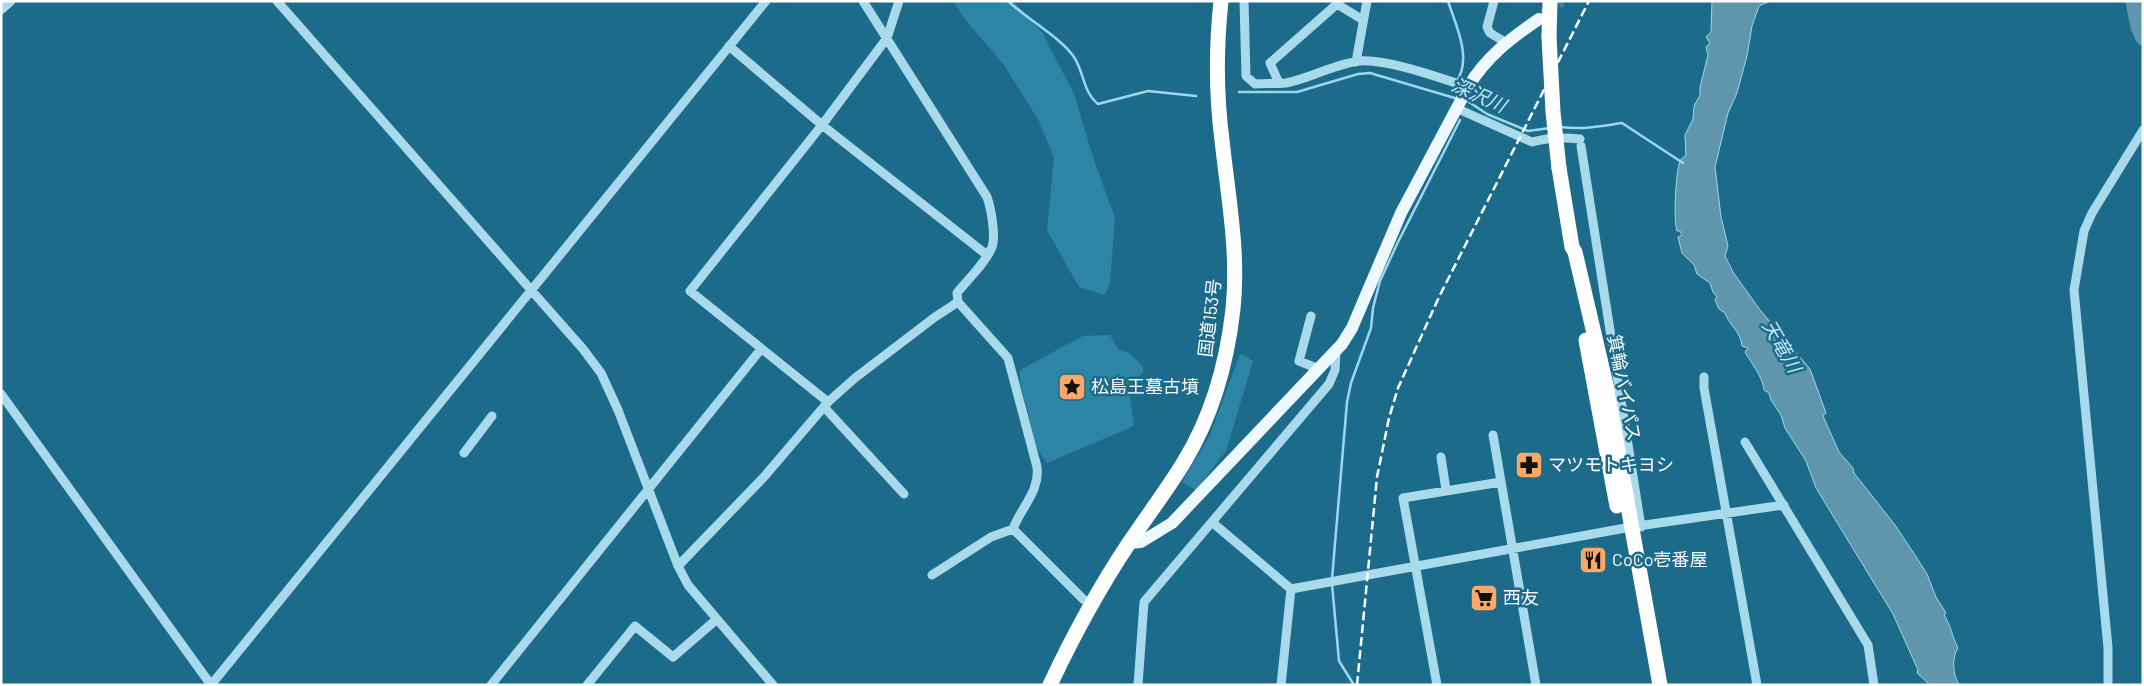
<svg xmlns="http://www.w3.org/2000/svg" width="2144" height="686" viewBox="0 0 2144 686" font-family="Barlow,'Noto Sans JP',sans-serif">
	<rect width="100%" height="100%" fill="#1d6b8b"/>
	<path fill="#2d85a6" d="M953,1H1013L1042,32L1074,94L1092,154L1115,218L1110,283L1105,295L1079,287L1047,230L1054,157L1039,121L1004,65L964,18Z
		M1110,335L1118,350L1128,352L1143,366V373L1128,384L1134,426L1047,463L1036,447L1020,381V370L1083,336Z
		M1240,354L1246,356L1253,361L1226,451L1196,490L1182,482L1210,435Z"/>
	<path fill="#6096ab" stroke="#9bd8ee" d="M1712,1H1770L1759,6L1752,26L1747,56L1737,93L1728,113L1715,167L1721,217L1728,246L1725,256L1733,272L1760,310L1810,369L1826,413L1823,416L1839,452L1853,468L1854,473L1895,525L1913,552L1927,574L1936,597L1946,613L1944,615C1951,626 1952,636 1958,648C1952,655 1952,677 1960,685H1930L1917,673L1918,670L1893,614L1816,488L1806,461L1785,428L1781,415L1771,400L1769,393L1764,390C1762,375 1752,365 1745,352L1748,348L1742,346C1741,332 1729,325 1725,313L1719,309L1715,300L1717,297L1713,292L1710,283L1697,274L1694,265L1682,253L1678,237L1682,235L1680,231H1677C1673,221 1676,170 1680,161C1682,158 1683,157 1686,156L1685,135L1693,119L1694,106L1700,95V87L1708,55L1706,47L1710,43L1706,37L1711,32Z"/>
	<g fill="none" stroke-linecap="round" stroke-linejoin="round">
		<path stroke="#9bd8ee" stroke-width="2.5" d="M1008,1C1027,19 1060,37 1074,57C1084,72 1083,92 1098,104L1148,91L1196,96
			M1448,1C1456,26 1472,57 1457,81
			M1239,92H1297L1358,74L1370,73L1458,99
			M1466,100L1487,114L1528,131L1550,128
			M1561,127C1582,130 1601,126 1622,123L1683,163
			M1332,579L1347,402L1351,383L1371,328L1373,308L1380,281L1398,242L1460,120
			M1332,584L1339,661L1354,685"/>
		<path stroke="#6096ab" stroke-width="15" d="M2133,1L2138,27L2143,38"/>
		<path stroke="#3f819c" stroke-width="12" stroke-dasharray="12 6" stroke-linecap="butt" d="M1544,15L1561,1"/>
		<path stroke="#a8daec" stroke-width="9" d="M277,1L583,349L601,373L618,410L678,566L688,585L773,685
			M863,1L987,197C991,208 996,236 992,247C985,264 968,279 957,293L958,302L1008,358L1037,467C1040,492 1021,507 1013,529L1083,599L1092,604
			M1244,1L1246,76L1255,84C1265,83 1276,84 1286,83C1311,78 1334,64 1360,61C1388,59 1440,78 1468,87
			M1494,1L1487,27L1490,33L1505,42
			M1,10L11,1
			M729,46L822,125L987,255
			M1356,62L1367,1
			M1279,83L1270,63L1337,4L1363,20
			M1456,108L1532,142C1549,137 1563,137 1580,139
			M1581,146L1641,527
			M1311,316L1299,361L1319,369
			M1704,377V388L1757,685
			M1,394L211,685
			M828,402L690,291L822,125L887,38L899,1
			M824,407L904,494
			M1493,435L1536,685
			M1745,442L1868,645L1874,685
			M464,453L492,416
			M1441,457L1446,490
			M1213,523L1291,589L1281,685
			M678,566L763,478L828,402L855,378L935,317L958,302
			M932,575L991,537L1013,529
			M1291,589L1631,527L1784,505
			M211,685L766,1
			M491,685L761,349
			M587,685L635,626L673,657L717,619
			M1138,685L1144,602L1329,384L1335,370L1336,351
			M1437,685L1403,498L1501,482
			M2108,685V648L2074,290L2084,231L2092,213L2143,130"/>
		<path stroke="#eef9ff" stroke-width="12" d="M1129,543L1141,542L1172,523L1342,344L1352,328L1401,213L1468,87C1486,57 1510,39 1539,19"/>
		<path stroke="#fff" stroke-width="15" d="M1549,37L1550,1
			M1559,168L1572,247L1575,252L1607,389L1660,685
			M1586,340L1617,506
			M1050,685C1073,636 1099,588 1129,543C1147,516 1167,490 1184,462C1212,416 1227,363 1233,309C1239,252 1228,197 1222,140C1216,94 1216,48 1221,1"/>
		<path stroke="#fff" stroke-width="2.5" stroke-dasharray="9 4" stroke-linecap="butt" d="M1357,685L1377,477L1389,418L1398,388L1439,297L1589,1"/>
		<path stroke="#fff" stroke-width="15" d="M1549,37L1553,112L1559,168"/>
	</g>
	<defs>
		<g id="sight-square" transform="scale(1.4375)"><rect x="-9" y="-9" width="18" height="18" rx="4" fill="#fca866" stroke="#1d6b8b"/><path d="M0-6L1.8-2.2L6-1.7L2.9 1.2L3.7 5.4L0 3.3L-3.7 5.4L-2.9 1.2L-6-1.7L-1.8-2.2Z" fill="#111"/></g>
		<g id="pharmacy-square" transform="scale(1.4375)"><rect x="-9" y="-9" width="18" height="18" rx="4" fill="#fca866" stroke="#1d6b8b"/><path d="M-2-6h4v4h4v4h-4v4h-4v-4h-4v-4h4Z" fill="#111"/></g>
		<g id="restaurant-square" transform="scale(1.4375)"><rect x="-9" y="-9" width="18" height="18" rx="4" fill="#fca866" stroke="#1d6b8b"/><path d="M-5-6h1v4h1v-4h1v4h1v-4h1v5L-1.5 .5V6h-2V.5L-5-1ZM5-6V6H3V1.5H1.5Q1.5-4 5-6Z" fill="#111"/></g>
		<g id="supermarket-square" transform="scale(1.4375)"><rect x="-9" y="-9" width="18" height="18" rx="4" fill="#fca866" stroke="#1d6b8b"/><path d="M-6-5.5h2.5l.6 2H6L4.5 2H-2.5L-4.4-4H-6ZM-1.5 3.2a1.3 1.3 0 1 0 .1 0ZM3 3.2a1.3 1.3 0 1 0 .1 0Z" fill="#111"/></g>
	</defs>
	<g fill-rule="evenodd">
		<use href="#sight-square" x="1072" y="387"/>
		<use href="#pharmacy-square" x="1529" y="465"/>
		<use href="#restaurant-square" x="1593" y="560"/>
		<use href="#supermarket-square" x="1484" y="598"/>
	</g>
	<g text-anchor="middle" stroke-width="5" stroke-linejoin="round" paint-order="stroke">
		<g font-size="18" fill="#fff" stroke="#1d6b8b">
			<text transform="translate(1210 318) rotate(-83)" y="6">国道153号</text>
			<text transform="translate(1624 388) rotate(79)" y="6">箕輪バイパス</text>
		</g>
		<g font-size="18" fill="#fff" stroke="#1d6b8b" text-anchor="start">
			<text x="1091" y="393">松島王墓古墳</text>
			<text x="1548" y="471">マツモトキヨシ</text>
			<text x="1612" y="566">CoCo壱番屋</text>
			<text x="1503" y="604">西友</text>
		</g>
		<g font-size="19" font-style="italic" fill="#c3e8f6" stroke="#1d6b8b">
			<text transform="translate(1479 95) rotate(24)" y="7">深沢川</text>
			<text transform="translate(1782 346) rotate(60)" y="7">天竜川</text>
		</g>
	</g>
	<rect width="2144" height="686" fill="none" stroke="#ffffff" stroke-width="5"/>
</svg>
